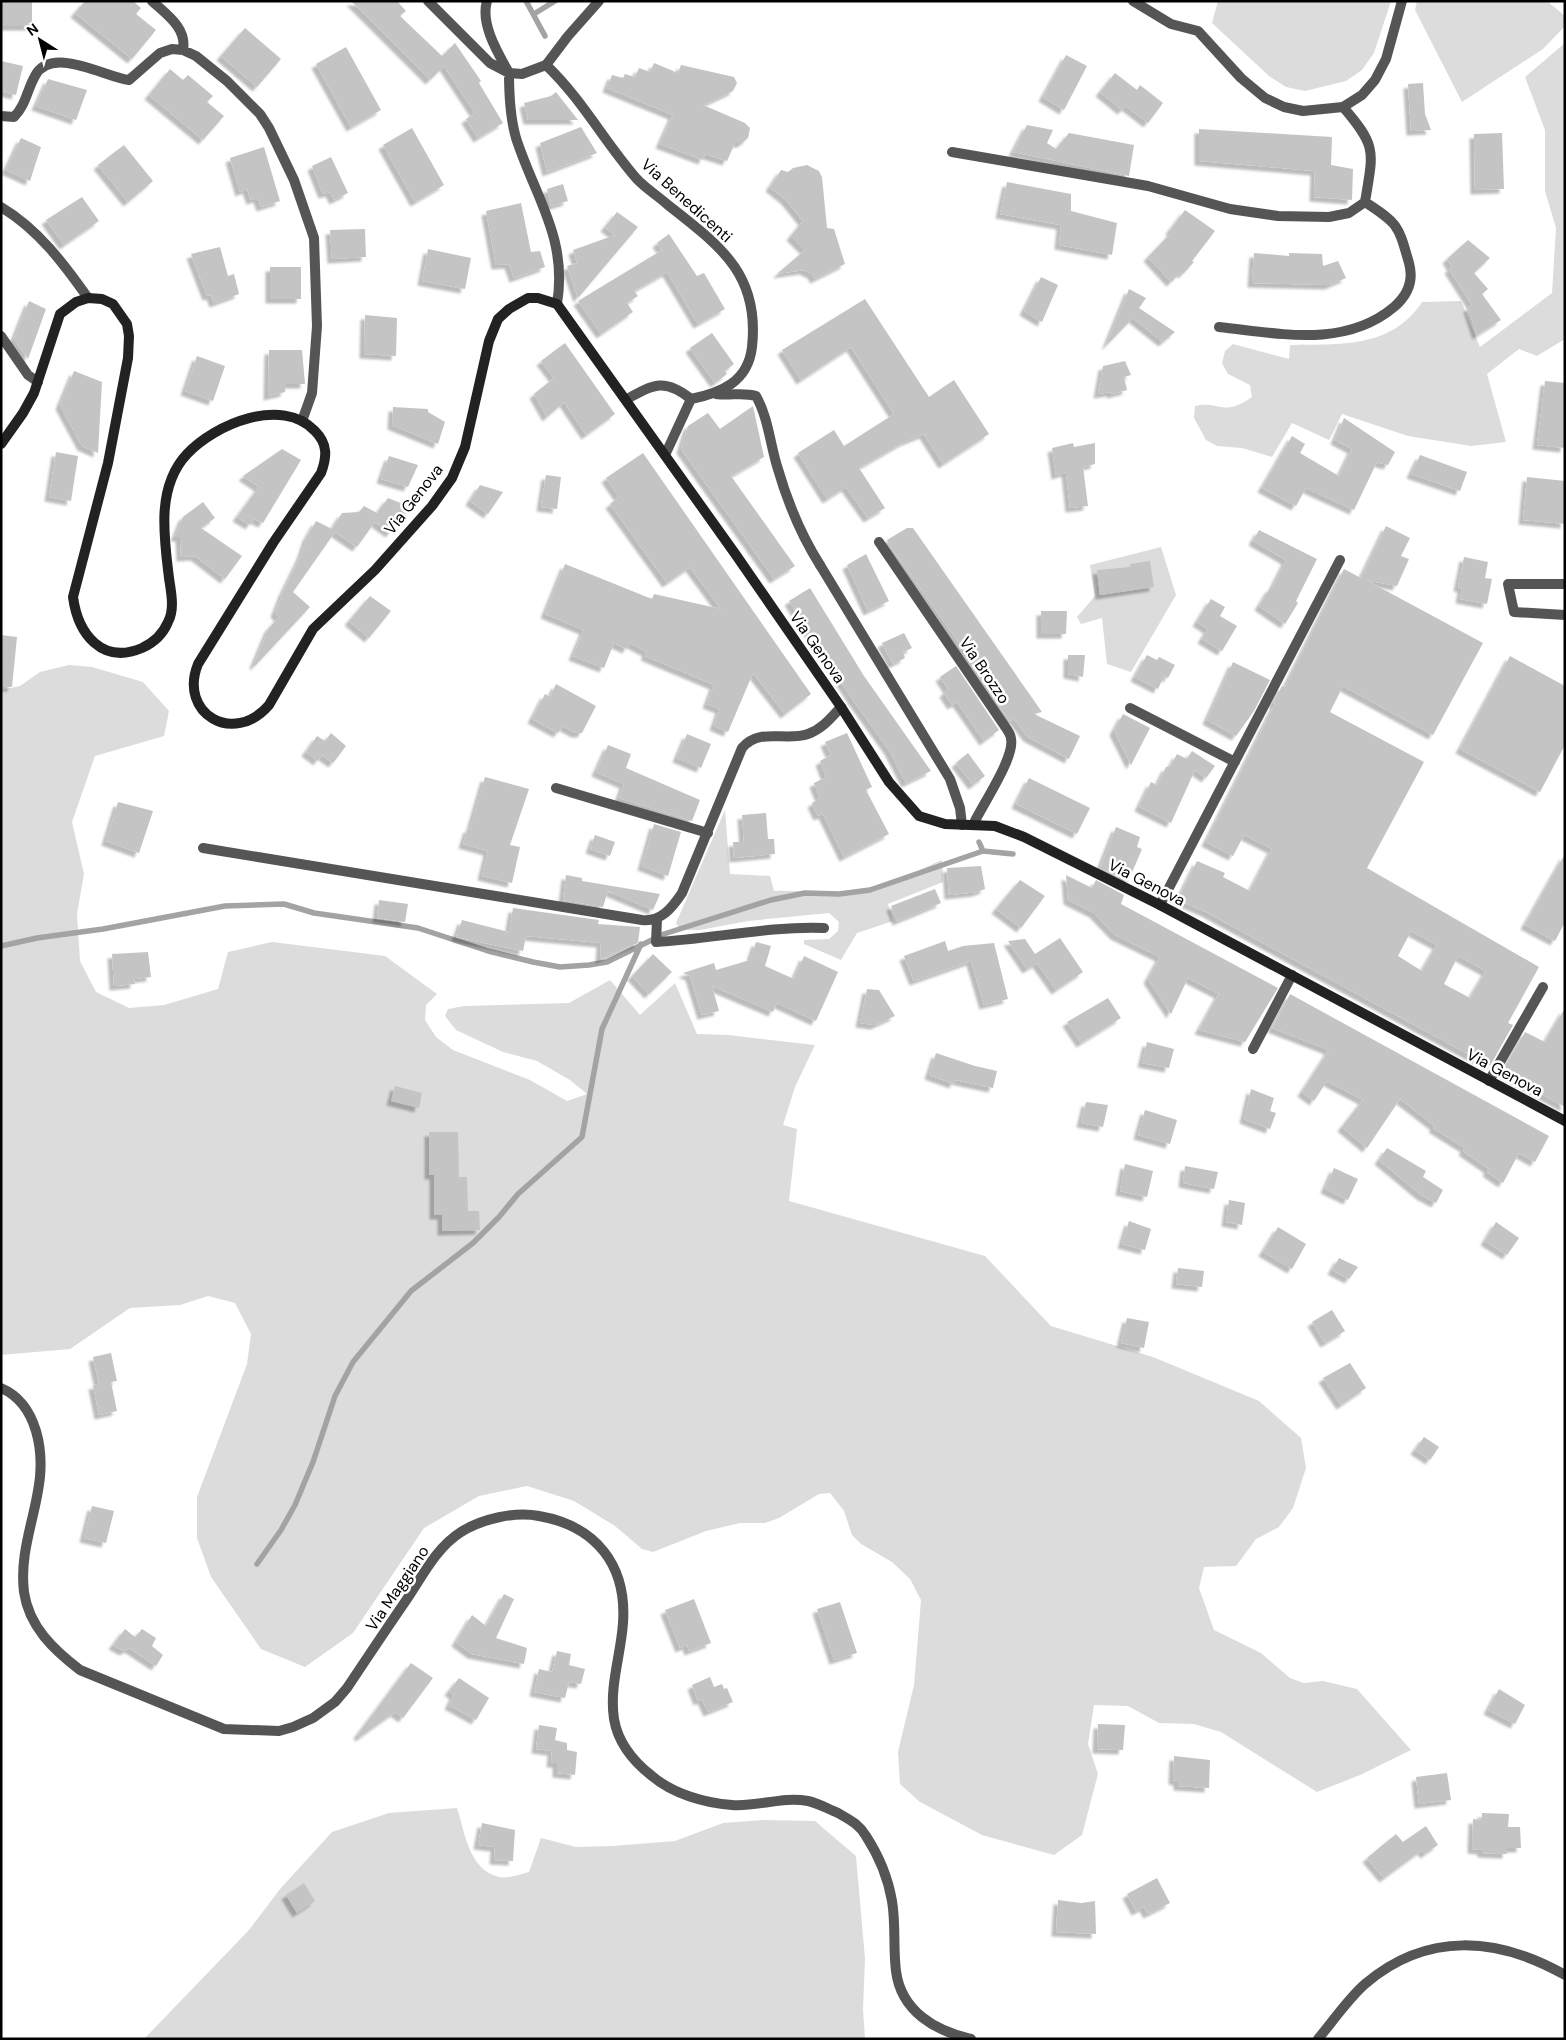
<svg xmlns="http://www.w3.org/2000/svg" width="1566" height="2040" viewBox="0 0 1566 2040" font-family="'DM Sans',sans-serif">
	<defs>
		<filter id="shadow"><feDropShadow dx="-4.5" dy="4.5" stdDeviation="1" flood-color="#0004"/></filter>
	</defs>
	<rect width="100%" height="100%" fill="#fff"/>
	<path fill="#dcdcdc" d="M1218,1H1391L1374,53L1362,70L1346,81L1305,91L1286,87L1269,76L1212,23Z
		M1417,1H1547L1565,16V26L1543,49L1462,102L1415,10Z
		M1565,43V339L1537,356L1519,349L1487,374L1506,442L1471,446L1408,436L1342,414L1329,440L1292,423L1272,457L1242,448L1217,446L1206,440L1194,418L1195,406C1222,400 1221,418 1252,397L1250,385L1228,374L1222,363L1225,351L1233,344L1289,359L1290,345C1339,344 1391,349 1422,302L1461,301L1480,347L1552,293L1556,228L1545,191V130L1525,77Z
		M1161,547L1176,595L1131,672L1107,664L1102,618L1081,624L1077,617L1095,596L1090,565Z
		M69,665L92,667L143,682L169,711L164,736L95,756L72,822L84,874L77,914L80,961L96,992L129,1008L164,1005L218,989L228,952L272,942L385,956L437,994L426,1005L425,1020L436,1037L453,1050L530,1080L567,1101L587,1094L570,1080L537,1061L503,1052L456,1030L445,1016L448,1009L464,1006L569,1003L610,980L640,1015L675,983L697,1034L728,1035L815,1045L795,1087L783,1125L797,1129L789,1201L985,1256L1051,1326L1153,1357L1259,1401L1301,1438L1306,1468L1293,1508L1279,1527L1256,1539L1236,1566L1204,1567L1199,1588L1214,1630L1261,1653L1290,1678L1304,1683L1323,1681L1357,1689L1411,1750L1360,1775L1317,1792L1221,1732L1194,1724L1159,1723L1128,1706L1094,1705L1088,1744L1098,1774L1082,1835L1054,1855L982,1835L920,1802L900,1784L898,1752L914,1685L921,1600L910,1579L892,1562L861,1544L852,1535L844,1511L830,1493L819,1494L779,1518L765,1523H740L706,1531L653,1552L642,1549L615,1526L574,1501L527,1486L479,1496L424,1528L353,1633L305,1667L261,1649L211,1577L197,1538V1497L247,1364L251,1334L235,1303L208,1296L180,1305L130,1308L70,1349L1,1355V690L20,686L40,672Z
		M725,810L730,874L770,876L774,891C797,890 817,893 840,892C872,892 913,873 942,860L943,882L888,904L893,921L857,933L841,960L804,944V940L829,939L838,931L839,922L829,913L748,921L700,930H680L676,923Z
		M457,1808C465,1833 469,1870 499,1877C507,1879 521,1874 529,1872L541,1838L576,1847L613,1846L675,1841L723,1823L763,1820L815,1821L856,1856L865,1959L863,2009L865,2039H144L249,1930L280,1889L332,1832L389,1813Z"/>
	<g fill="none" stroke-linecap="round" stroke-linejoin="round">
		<path stroke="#a3a3a3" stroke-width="5.5" d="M526,1L545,36
			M534,14L555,1
			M979,842L983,851
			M1,946L37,938L103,929L225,906L284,904L314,913L418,928L488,951L533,962L560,967L589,965L607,962L664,934L771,900L805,893L839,894L870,890L983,851L1013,854
			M257,1564L281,1530L295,1505L313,1462L335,1396L353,1362L411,1291L473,1243L499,1217L518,1194L582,1137L602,1029L641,944"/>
	</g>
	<path fill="#c4c4c4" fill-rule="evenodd" filter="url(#shadow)" d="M1,1H32V26H1Z
		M85,1H133L141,8L136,14L156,30L132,59L75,13Z
		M351,1H397L406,11L400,16L442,56L455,43L481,81L479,83L503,123L478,138L466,119L475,113L444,66L430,80Z
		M245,28L281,59L257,87L221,56Z
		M346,47L381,110L351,127L316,64Z
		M1066,55L1087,66L1064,110L1043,97Z
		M1,61L23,66L16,95L1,91Z
		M654,63L678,73L681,65L734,77L737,83L733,91L703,105L745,123L750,128L748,138L742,143H735L727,161L705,154L703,160L660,144L673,115L607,88L612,75L623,78L625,74L635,77L639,68L650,72Z
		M170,69L183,80L188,75L213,96L207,102L224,116L203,140L149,95Z
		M1115,73L1137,90L1140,85L1163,103L1148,123L1126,106L1122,110L1100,92Z
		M48,79L87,90L76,120L36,106Z
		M1423,83L1425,114L1431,130L1411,131L1408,84Z
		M556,92L578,120H528L524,103L551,96Z
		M1027,125L1053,130L1047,143L1056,149L1069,133L1134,145L1129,176L1013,152Z
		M581,127L597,153L547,172L540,143Z
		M412,128L444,185L415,202L383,145Z
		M1199,129L1332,137L1331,165L1353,169L1352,200L1314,197L1315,171L1199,161Z
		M1502,133L1504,189L1475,190L1474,134Z
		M21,138L41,147L30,181L6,170Z
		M124,145L153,181L128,202L98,165Z
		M264,147L280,201L261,207L258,198L251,200L247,189L240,192L230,158Z
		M331,157L348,193L334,200L330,192L323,194L312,166Z
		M807,165L819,171L822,177L827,228L834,229L845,264L815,279L812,274L804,270L777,274L805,250L791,236L803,221L786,200L770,187L781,170L788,172L793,168Z
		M1007,182L1071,194V211L1117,223L1112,255L1059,245L1061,225L1000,214Z
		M563,184L568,201L551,206L547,189Z
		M82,197L99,221L64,245L46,220Z
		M521,203L531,252L540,251L545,267L514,278L509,264L496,265L486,211Z
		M1185,210L1215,231L1192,261L1194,262L1183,274L1181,272L1171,282L1148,257L1172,232L1170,230Z
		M617,212L638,227L578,298L567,266L577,263L573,250L615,235L605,227Z
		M365,229L366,257L332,259L330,230Z
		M669,234L697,276L704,273L725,309L698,324L667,272L634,291L638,296L627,303L633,312L601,334L578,301L662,250L657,243Z
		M1468,240L1490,258L1474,273L1488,289L1482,294L1501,320L1477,335L1468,308L1472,305L1449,269L1452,267L1447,259Z
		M220,247L228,276L234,274L239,294L214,303L211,295L207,296L191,254Z
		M428,249L471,258L465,289L422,281Z
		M1254,253L1289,256V253L1322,254L1323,266L1338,261L1346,278L1329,285L1252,283Z
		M270,267H301V299H270Z
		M1041,277L1058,285L1042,322L1024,311Z
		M1129,289L1146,298L1139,308L1175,332L1163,342L1133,318L1106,346Z
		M865,299L929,397L954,380L989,434L943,464L924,434L904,442L859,468L885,508L868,518L846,487L827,499L798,453L834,430L844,446L894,414L851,347L801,380L782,350Z
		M29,301L46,309L28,359L14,339Z
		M365,315L397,318L396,356L364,354Z
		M712,333L734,364L725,371L727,374L715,383L690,348Z
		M565,343L615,414L586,435L564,402L547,417L534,394L554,378L541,361Z
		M269,350H302L305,384H286L285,392L268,396Z
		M197,356L225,366L213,401L185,391Z
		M1125,361L1131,375L1124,377L1127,390L1112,394L1111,392L1098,394L1103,366Z
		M74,371L102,382L98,453L82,446L60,405Z
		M1545,381L1565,383V448L1537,445Z
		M753,406L764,457L731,476L795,566L774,579L681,449L688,426L708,413L720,429Z
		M393,407L428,409V412L445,422L438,444L392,425Z
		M1344,418L1395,452L1388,465L1377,462L1354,510L1306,488L1296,506L1262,488L1292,436L1305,444L1300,453L1339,476L1352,449L1335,440Z
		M1073,443L1074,447L1095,443V464L1083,467L1088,506L1070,508L1066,472L1056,475L1052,448Z
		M282,449L301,460L263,523L254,519L250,525L237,517L259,487L243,476Z
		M56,452L78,456L71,501L49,497Z
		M643,453L811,694L785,714L753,673L728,732L714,726L720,709L707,704L714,685L645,656L647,652L630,643L627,649L614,643L604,668L573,656L584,630L545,614L565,564L652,599L654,594L721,609L690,567L667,583L610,504L619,497L606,478Z
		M1420,455L1467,472L1460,491L1411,474Z
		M389,456L418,465L408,487L381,479Z
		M546,475L561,477L557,509L541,507Z
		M1527,477L1565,481V524L1523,520Z
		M480,485L503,492L488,514L470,501Z
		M388,498L411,507L390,533L375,522L357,547L335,532L293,592L310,607L255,666L254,664L269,628L279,617L275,613L283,592L301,555L307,537L316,521L332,529L342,513L359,512L364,506L377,513Z
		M203,502L215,518L201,528L242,556L225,579L195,556L181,557L180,537H175L183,517Z
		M1386,526L1410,538L1401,556L1409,559L1397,586L1366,580L1483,643L1433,735L1343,686L1330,712L1424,762L1367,868L1539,967L1508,1023L1513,1025L1490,1066L1206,912L1178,900L1197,861L1225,873L1223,877L1250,891L1272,849L1244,835L1233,856L1206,842L1275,704L1273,703L1282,686L1285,687L1344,569L1361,578ZM1411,931L1437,945L1422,971L1398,956ZM1458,956L1486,971L1470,998L1444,984Z
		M907,528H913L1042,712L1034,714L1080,736L1069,759L1028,737L1014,719L1010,722L967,658L969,657L888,543L887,540Z
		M1259,530L1317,559L1296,601L1298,603L1285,624L1259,606L1270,588H1272L1286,560L1253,541Z
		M866,554L889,601L868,611L847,565Z
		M1464,557L1488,562L1485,578L1492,579L1487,604L1460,599L1462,588L1458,587Z
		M1150,561L1154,587L1100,595L1097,570L1131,567L1130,564Z
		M810,588L864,676L931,771L906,783L889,750L853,700L789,601Z
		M370,596L391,611L369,638L349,621Z
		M1211,599L1225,607L1220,616L1237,626L1222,651L1202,639L1208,629L1197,622Z
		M1041,611H1067L1066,634H1041Z
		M904,633L912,648L903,652L905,658L893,664L882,643Z
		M1,635L17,637L12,687H1Z
		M1068,655H1085L1083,677L1068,674Z
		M1147,655L1157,660L1159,657L1175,665L1168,678L1164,676L1158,689L1135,677Z
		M1510,656L1565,686V745L1540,792L1460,749Z
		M1233,662L1270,680L1254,711L1236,736L1207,720Z
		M956,666L999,730L984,741L957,702L952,705L944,693L948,689L940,677Z
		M556,684L596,706L582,733H576L563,726L558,733L532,719L545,694L550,697Z
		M1123,714L1150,728L1131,765L1114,731Z
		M331,733L346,746L333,763L322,755L318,761L306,752L317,736L325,741Z
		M847,733L872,787L866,790L889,834L844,857L823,814L818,816L812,803L820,798L814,783L826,777L820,761L831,755L825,742Z
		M687,734L711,744L701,768L677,758Z
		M608,745L631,754L626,768L700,800L692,821L619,798L624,784L596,772Z
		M1192,751L1215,766L1206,778L1195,770L1171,823L1139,807L1151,782L1157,785L1166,767H1170L1177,754L1187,759Z
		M968,753L985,776L973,785L956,763Z
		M485,777L529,789L510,845L520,847L512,883L482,876L488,851L463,844L468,828L470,829Z
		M1029,778L1090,808L1077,834L1016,804Z
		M118,802L153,811L139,853L106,841Z
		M766,813L768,839H774L775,854L734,858L733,842H744L742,815Z
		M654,824L681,832L668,876L642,866Z
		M1116,827L1140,837L1137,847L1142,849L1128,882L1100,868Z
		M595,835L615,842L610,856L590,849Z
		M1565,854V922L1555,941L1525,925Z
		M981,866L985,889L977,892L949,895L947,868Z
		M566,875L582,878V881L660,894L653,910L608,891L603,907L563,900Z
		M1066,875L1092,888L1096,880L1124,895L1121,904L1278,988L1245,1042L1199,1030L1219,994L1188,978L1171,1014L1148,979L1160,957L1115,935L1094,913L1068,900Z
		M1020,880L1045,896L1021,928L996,909Z
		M935,889L941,903L897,921L891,906Z
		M379,900L408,904L405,922L377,918Z
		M513,908L599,920L598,924L640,927L638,943L600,959L601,943L526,936L523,951L456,937L462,920L509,932Z
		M1060,938L1083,972L1056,990L1037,963L1027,969L1008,941L1025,939L1035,954Z
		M945,941L948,951L963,946L994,943L1008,999L984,1005L971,961L914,981L904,956Z
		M756,942L771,946L765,966L794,979L804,956L838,972L816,1021L777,1003L773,1012L712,986L719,1011L702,1015L690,976L683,973L714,963L716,970L750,960Z
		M148,952L151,977L134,979L135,984L114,986L112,954Z
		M653,954L672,972L649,994L632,976Z
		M867,989L879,990L895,1016L875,1025L860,1023Z
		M1290,994L1549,1136L1535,1162L1519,1153L1503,1183L1487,1172L1489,1169L1463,1151L1465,1148L1433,1128L1435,1126L1400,1099L1367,1148L1342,1127L1363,1100L1327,1081L1314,1101L1302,1092L1329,1050L1272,1028Z
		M1108,998L1121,1018L1081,1043L1067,1022Z
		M1565,1008V1107L1502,1072L1525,1032L1545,1042Z
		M1147,1042L1174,1049L1169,1068L1142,1063Z
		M936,1053L975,1066L997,1071L993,1088L955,1080L954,1084L929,1075Z
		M395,1086L422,1093L419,1108L391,1101Z
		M1251,1089L1274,1098L1270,1111L1276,1113L1270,1129L1244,1119Z
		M1086,1102L1108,1105L1103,1127L1081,1123Z
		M1145,1110L1177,1120L1170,1144L1138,1135Z
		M429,1132H458L459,1177H467L468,1211H479L480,1230L442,1231V1215H434V1175H429Z
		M1387,1148L1426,1171L1423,1177L1443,1190L1436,1203L1421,1195L1379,1160Z
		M1125,1164L1153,1171L1147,1197L1120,1191Z
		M1185,1166L1218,1172L1214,1189L1183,1183Z
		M1334,1168L1358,1179L1348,1200L1325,1189Z
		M1229,1200L1245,1203L1242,1225L1226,1222Z
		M1129,1221L1151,1229L1145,1250L1122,1244Z
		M1496,1222L1519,1238L1507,1255L1485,1241Z
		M1278,1227L1306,1244L1292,1269L1263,1252Z
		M1339,1258L1358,1267L1349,1279L1332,1270Z
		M1178,1268L1204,1271L1202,1287L1176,1284Z
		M1332,1310L1345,1331L1325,1343L1312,1322Z
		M1127,1318L1149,1322L1144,1348L1121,1343Z
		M111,1353L117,1381L111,1382L117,1411L99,1415L93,1385L99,1384L93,1357Z
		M1350,1363L1366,1388L1341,1405L1323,1378Z
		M1424,1437L1439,1447L1430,1460L1415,1450Z
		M92,1506L114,1511L106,1543L84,1538Z
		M504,1594L514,1599L496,1638L527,1648L524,1664L472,1654L456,1642L472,1615L486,1626Z
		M694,1599L711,1643L689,1651L687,1645L680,1648L665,1610Z
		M840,1602L857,1653L834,1660L817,1609Z
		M125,1629L135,1637L142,1629L156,1638L152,1646L163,1655L156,1666L129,1648L124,1651L113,1645Z
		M557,1651L571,1654L569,1665L585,1669L581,1684L569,1682L565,1698L534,1692L539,1669L552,1672Z
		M411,1663L433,1678L403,1718L395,1712L360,1737L358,1734Z
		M710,1677L714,1687L722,1684L724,1689L727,1688L733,1702L708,1712L702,1699L698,1701L692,1685Z
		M459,1678L489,1698L476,1720L449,1705L454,1695L449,1691Z
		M1499,1689L1525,1705L1515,1724L1488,1710Z
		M1098,1724L1125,1725L1123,1750L1097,1749Z
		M539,1725L557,1728L555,1740L567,1743V1750L577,1752L575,1775L557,1773V1763H551L552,1751L536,1749Z
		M1174,1756L1210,1760L1209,1788L1178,1786V1781L1173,1780Z
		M1447,1773L1451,1800L1419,1804L1416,1777Z
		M1482,1813L1509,1814L1508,1827H1520L1521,1848H1507V1854L1482,1853V1850L1472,1849L1473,1819L1482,1820Z
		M482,1823L515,1830L513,1861L494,1860L495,1847L478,1845Z
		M1426,1826L1438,1845L1425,1854L1422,1850L1384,1878L1367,1858L1396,1834L1403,1842Z
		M1157,1878L1170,1903L1148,1914L1144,1907L1136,1911L1127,1894Z
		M304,1883L315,1901L297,1913L286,1895Z
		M1058,1900L1081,1903L1095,1901L1096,1934L1056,1932Z"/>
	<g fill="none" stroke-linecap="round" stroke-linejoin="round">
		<path stroke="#555" stroke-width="10" d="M820,565L950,779L960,808L962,825"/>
		<path stroke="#555" stroke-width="10" d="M152,1C167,15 187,28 183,50
			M428,1L490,63L509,73C509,94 510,117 516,138C535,197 568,238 557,304
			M546,65L568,36L599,1
			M1,116L14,117C26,105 27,90 35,76C51,45 105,77 129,80L160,53L172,49L183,50L196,56L227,81L260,114L269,128L294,180L314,238L317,326L312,393L302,421
			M952,152L1148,186L1230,209L1278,216L1329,217L1349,213L1365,202C1373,152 1378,147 1343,107
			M1,207C38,229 64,264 88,298
			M1219,327C1278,333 1344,349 1394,307C1408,295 1414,281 1409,263C1398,225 1399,224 1365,202
			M1,336L28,375L38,382
			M716,394C730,396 743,392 756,396C768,417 770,443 777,466C787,501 801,535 820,565
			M879,542L1006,728C1008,731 1011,735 1011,739C1015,757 983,804 974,823
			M1565,584H1508L1514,612L1565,615
			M1130,708L1235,762
			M556,788L708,833
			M203,848L642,920C661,922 672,908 682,893L742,748C760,727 785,742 808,734C822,729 831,718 841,707
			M1160,905L1340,560
			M657,919L656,942C713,939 767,926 824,928
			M1253,1049L1292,975
			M1489,1081L1543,987
			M1,1388C20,1396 30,1411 36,1431C53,1489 17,1535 24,1592C29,1627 54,1650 80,1670L224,1729L279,1731L293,1727L313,1718L335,1702L347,1688C367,1658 387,1628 407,1599C423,1575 437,1547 461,1532C482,1519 515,1511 539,1516C596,1526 627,1565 623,1623C621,1654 609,1687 614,1719C618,1743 634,1762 652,1776C673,1794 705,1803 732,1805C757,1807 783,1796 808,1801C818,1803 828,1809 838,1813C850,1820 859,1824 866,1836C879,1856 888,1878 892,1901C896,1924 893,1948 896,1971C901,2011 935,2031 971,2039
			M1318,2039C1333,2021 1348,1999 1365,1984C1427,1931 1498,1937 1565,1975"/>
		<path stroke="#555" stroke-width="10" d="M487,1C480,24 498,53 509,73L522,74L546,65C581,98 604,141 636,178C645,188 658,196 668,205C720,246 760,274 752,347C748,382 721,393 691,399
			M1133,1L1171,24L1198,31L1241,78L1265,98L1284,107L1303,111L1343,107L1362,95L1375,80L1386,59L1402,1
			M627,399C654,384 665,378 691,399
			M666,453L691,399"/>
		<path stroke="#222" stroke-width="10" d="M1,444L23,413L34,393L60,314L76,302L88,298L102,299L113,304L127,324L129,336L128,358L108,463L73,597C78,634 102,665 142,648C153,643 163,634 168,622C175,609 171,592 169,578C164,537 156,487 187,454C215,424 282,396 315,431C328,444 327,457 321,473L273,543L198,664C178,714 234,746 269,705L313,629L375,570L432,506L452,478L465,447L489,341L498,319L509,309L528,298H538L557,304L736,555L841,707L889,782L919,816L945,824L995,826L1024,837L1160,905L1565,1121"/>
	</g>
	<g text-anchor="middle" stroke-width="5" stroke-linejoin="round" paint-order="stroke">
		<g font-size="16" fill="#000" stroke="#fff">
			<text transform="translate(687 200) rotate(42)" y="6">Via Benedicenti</text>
			<text transform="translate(413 499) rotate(-52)" y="6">Via Genova</text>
			<text transform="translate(818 647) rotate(55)" y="6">Via Genova</text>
			<text transform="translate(985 670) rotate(56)" y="6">Via Brozzo</text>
			<text transform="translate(1147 882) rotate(27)" y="6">Via Genova</text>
			<text transform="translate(1505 1072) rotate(28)" y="6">Via Genova</text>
			<text transform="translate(397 1588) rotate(-56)" y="6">Via Maggiano</text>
		</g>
	</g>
	<rect width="1566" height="2040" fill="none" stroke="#000000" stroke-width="5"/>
	<g transform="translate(40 40) rotate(324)" stroke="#ffffff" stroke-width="4" paint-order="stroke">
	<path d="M0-4L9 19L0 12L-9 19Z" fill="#000000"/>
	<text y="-8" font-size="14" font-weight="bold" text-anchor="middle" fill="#000000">N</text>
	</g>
</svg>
